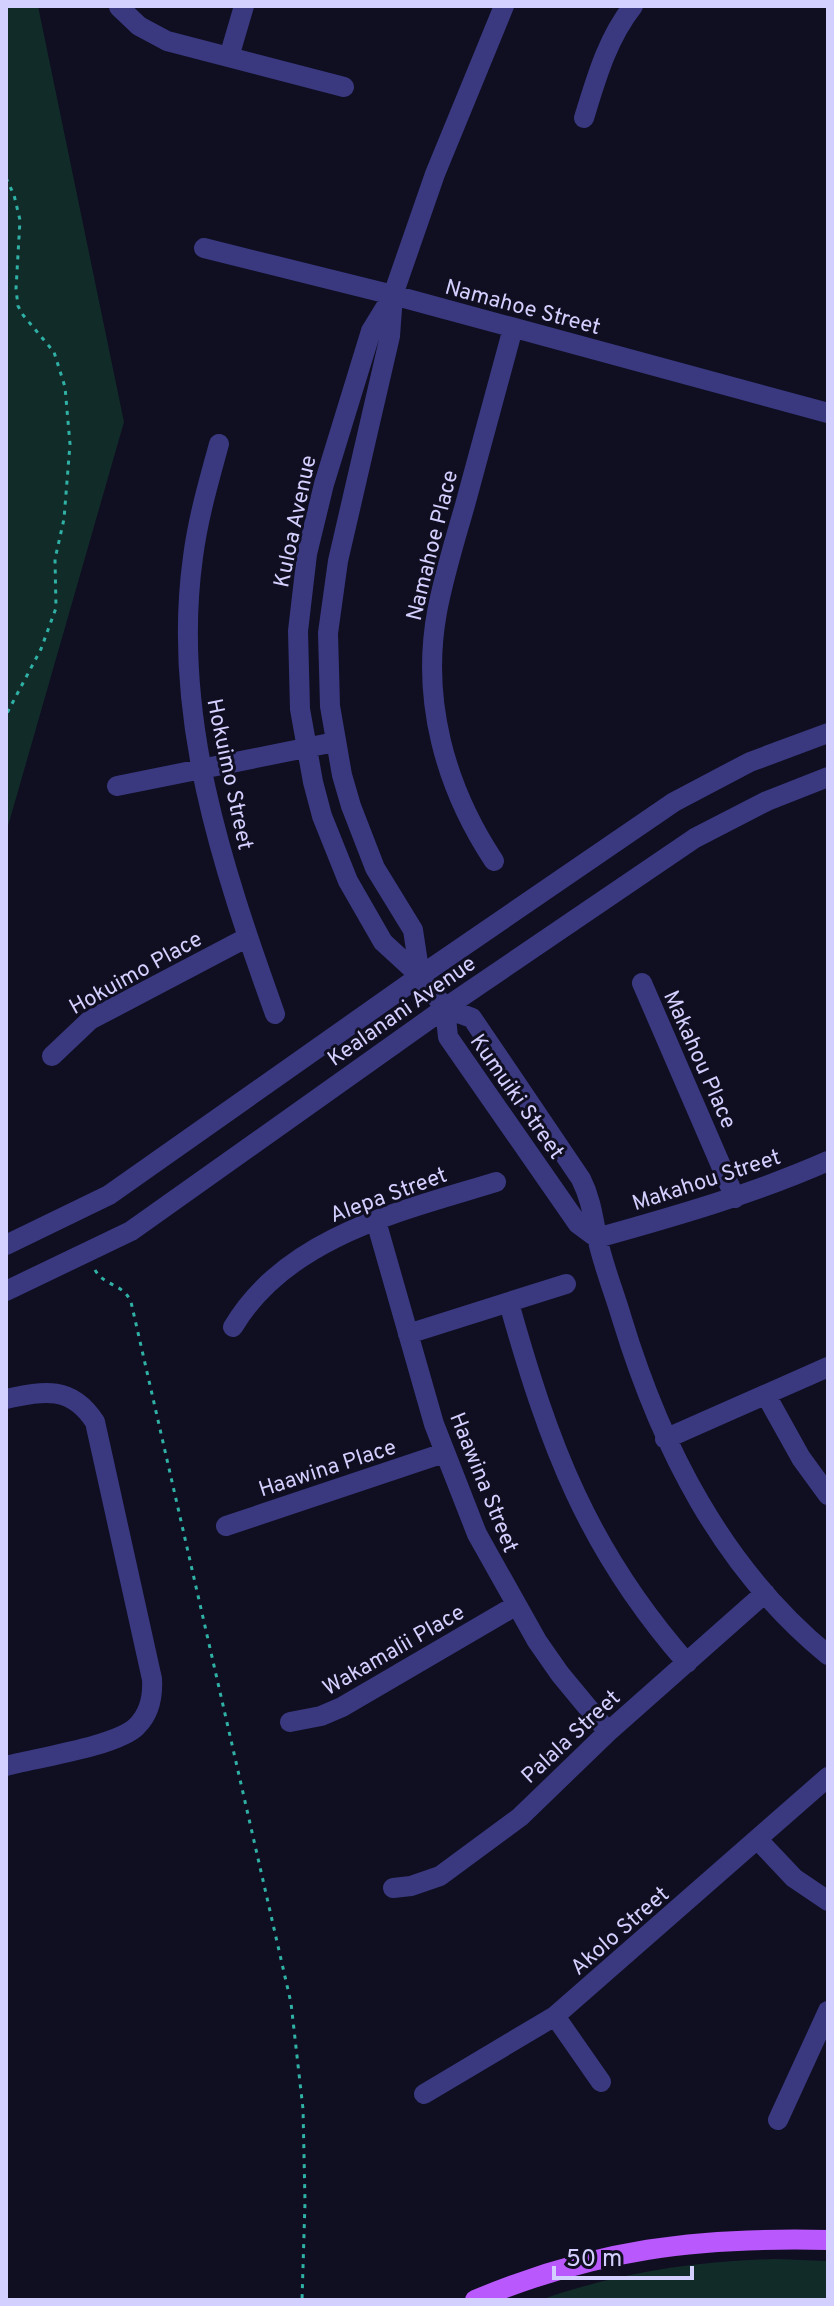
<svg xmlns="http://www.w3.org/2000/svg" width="834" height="2306" viewBox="0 0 834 2306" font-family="Overpass,sans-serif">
	<rect width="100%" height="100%" fill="#100e21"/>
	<path fill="#112b29" d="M6,6H38L124,422L6,833Z
		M775,2259L828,2261V2300H540C617,2273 695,2261 775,2259Z"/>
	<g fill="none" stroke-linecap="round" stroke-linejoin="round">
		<path stroke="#30b1a5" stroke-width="3" stroke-dasharray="4 6" stroke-linecap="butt" d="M6,178L14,195L20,220L16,289L18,306L23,315L54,352L65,387L70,444L64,519L55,559L56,608L41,649L6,715
			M95,1270C105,1287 123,1283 131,1302L291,2003L303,2109L305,2202L302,2300"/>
		<path stroke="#3a3980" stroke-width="20" d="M119,7L139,26L167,41L344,87
			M229,57L244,6
			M584,118C596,79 607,39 633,6
			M204,248L393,295L828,413
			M390,300L371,331L324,484L307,554L298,631L300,709L313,782L322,816L348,881L383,942L420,976L445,1008
			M219,444C209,481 198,518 193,557C171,715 222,866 275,1014
			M117,786L335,742
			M494,861C445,787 421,700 437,612C444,575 455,540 465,505C481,446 497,387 513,328
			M420,976L413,930L375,868L351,806L342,775L330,706L328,633L338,561L390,336L393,295L435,174L504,6
			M642,983L735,1198
			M445,1008L472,1018L581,1179C591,1199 593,1217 597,1237C603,1265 614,1292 622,1319C661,1447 722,1568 828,1655
			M445,1008L448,1037L578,1224L597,1238
			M52,1056L90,1020L248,937
			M376,1221L434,1424L477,1534L537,1641L560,1674L608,1732
			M597,1238C676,1216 753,1194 828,1161
			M6,1245L109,1195L420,976L674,802L750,762L828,733
			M6,1291L131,1231L445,1008L695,838L767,801L828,777
			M509,1303C549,1445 587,1549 687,1663
			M233,1327C287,1236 402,1211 496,1182
			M408,1334L566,1284
			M766,1395L801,1458L828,1495
			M6,1399C44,1391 71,1385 95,1422L152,1679C153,1696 150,1713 137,1726C118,1746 36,1758 6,1766
			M665,1439L828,1367
			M226,1526L444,1453
			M290,1722L321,1716L342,1707L515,1606
			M758,1840L794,1878L828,1901
			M393,1888L411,1886L440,1876L520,1817L608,1732L765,1593
			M555,2016L601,2082
			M424,2094L555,2016L828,1777
			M778,2120L828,2011"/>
		<path stroke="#b958fc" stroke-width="20" d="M475,2300C596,2249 697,2237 828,2240"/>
	</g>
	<g text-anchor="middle" stroke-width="6" stroke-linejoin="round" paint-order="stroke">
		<g font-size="22" fill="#d3cffe" stroke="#100e21">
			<text transform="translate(523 306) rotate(15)" y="8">Namahoe Street</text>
			<text transform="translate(294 521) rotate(-78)" y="8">Kuloa Avenue</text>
			<text transform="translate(431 545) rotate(-76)" y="8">Namahoe Place</text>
			<text transform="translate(231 774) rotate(78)" y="8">Hokuimo Street</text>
			<text transform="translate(135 972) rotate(-29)" y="8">Hokuimo Place</text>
			<text transform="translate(401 1010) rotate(-35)" y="8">Kealanani Avenue</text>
			<text transform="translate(701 1059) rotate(66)" y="8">Makahou Place</text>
			<text transform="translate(518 1096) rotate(55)" y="8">Kumuiki Street</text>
			<text transform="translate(706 1179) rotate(-18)" y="8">Makahou Street</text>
			<text transform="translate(388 1194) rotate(-20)" y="8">Alepa Street</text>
			<text transform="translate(327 1467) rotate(-18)" y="8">Haawina Place</text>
			<text transform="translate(485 1482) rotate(68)" y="8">Haawina Street</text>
			<text transform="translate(393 1649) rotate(-30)" y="8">Wakamalii Place</text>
			<text transform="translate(570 1736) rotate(-43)" y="8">Palala Street</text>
			<text transform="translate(619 1930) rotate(-41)" y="8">Akolo Street</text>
		</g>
	</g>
	<rect width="834" height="2306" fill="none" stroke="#d3cffe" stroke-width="16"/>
	<path d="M554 2266v12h138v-12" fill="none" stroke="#d3cffe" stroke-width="4"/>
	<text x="566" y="2266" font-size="24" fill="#d3cffe" stroke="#100e21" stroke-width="6" paint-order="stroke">50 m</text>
</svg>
